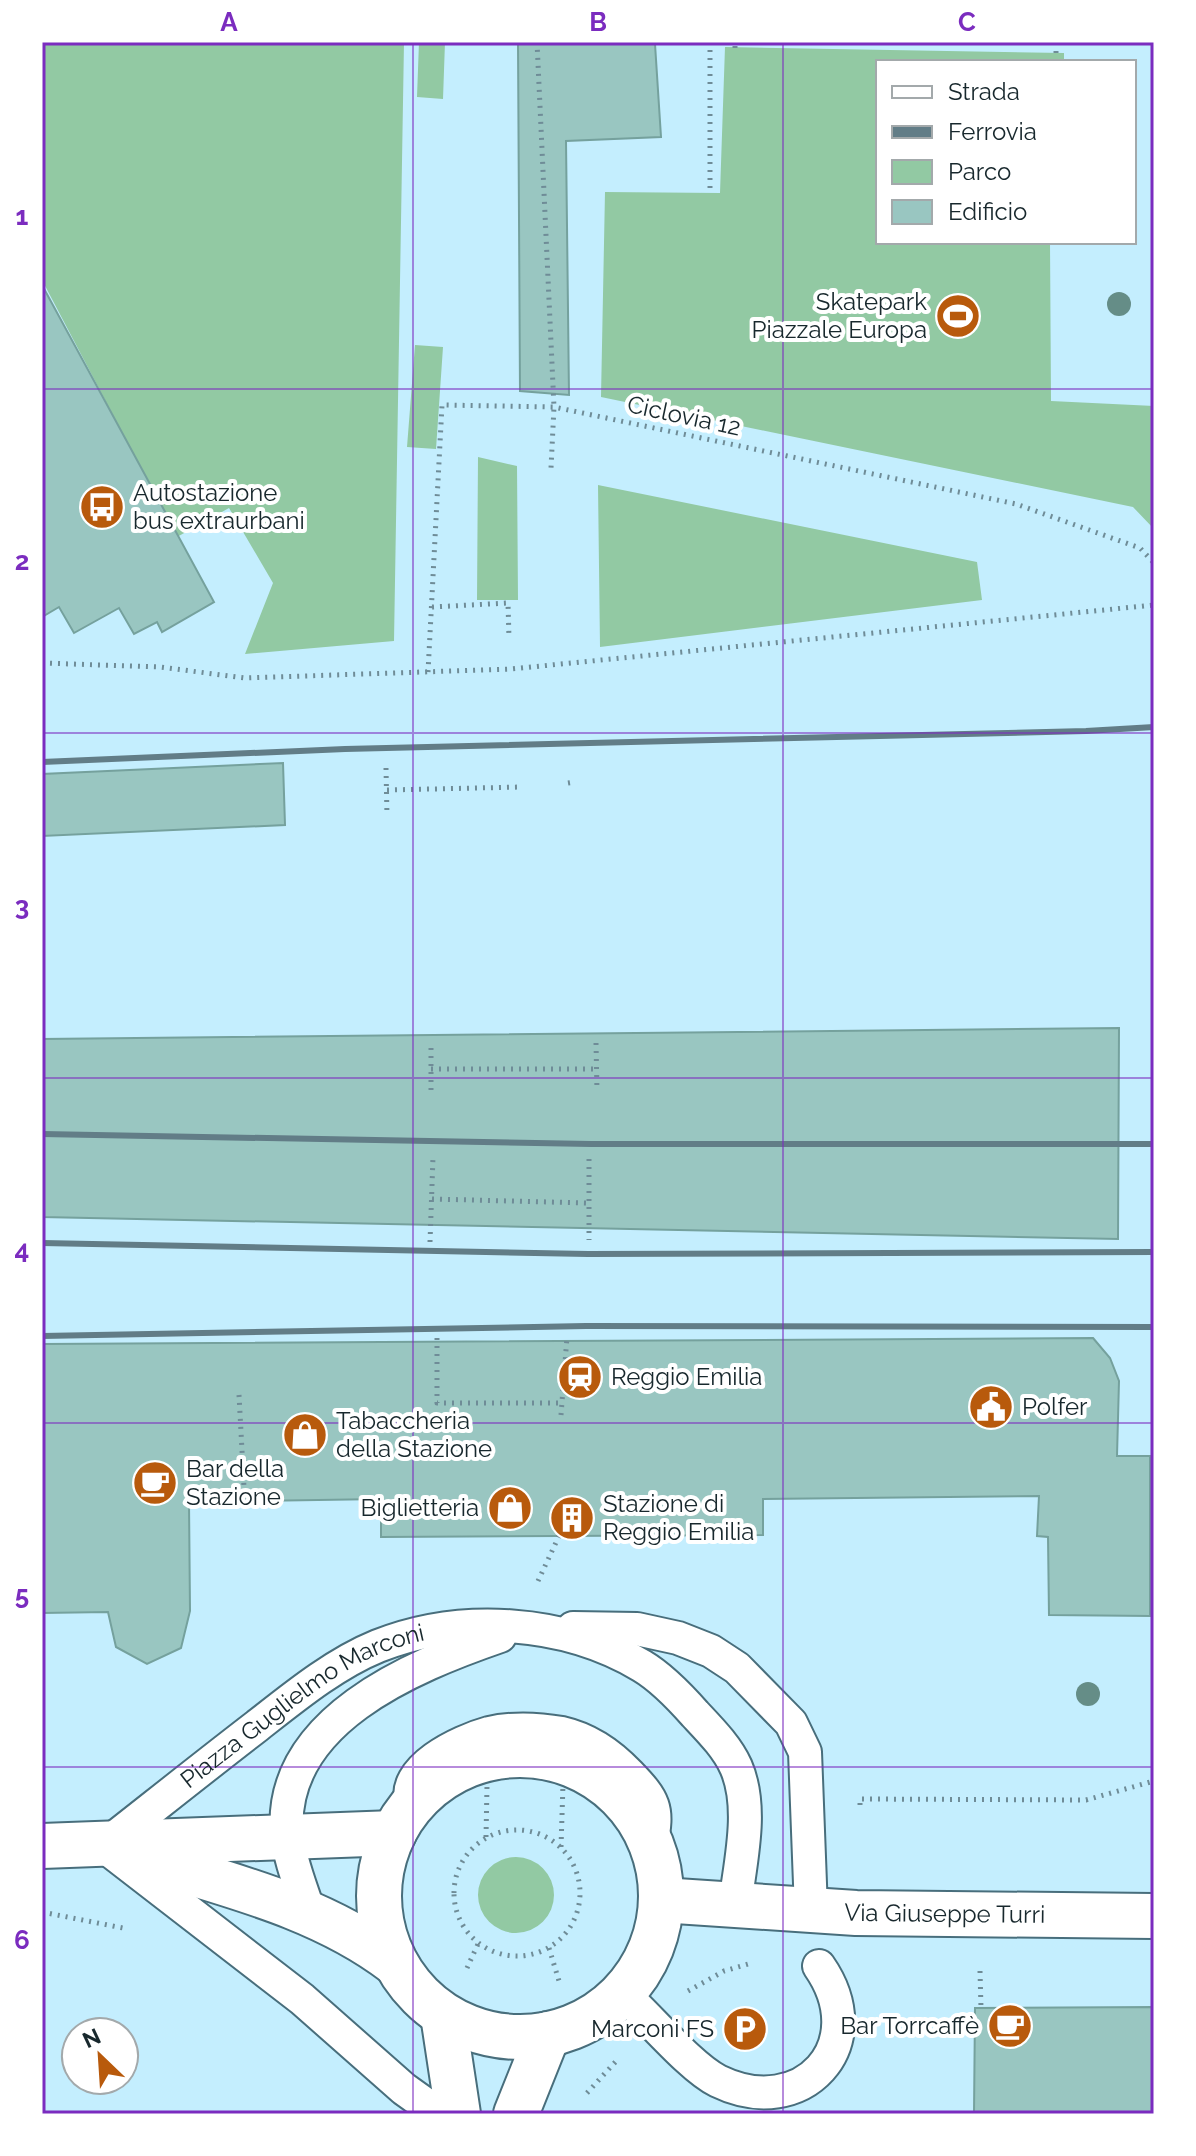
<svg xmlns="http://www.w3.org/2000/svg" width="1196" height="2156" viewBox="0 0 1196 2156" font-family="Raleway,sans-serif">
	<rect width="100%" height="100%" fill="#c4eefe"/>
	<path fill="#92c9a3" d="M42,42H404L394,641L245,654L273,583L229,508L177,537L42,280Z
		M419,42H445L443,99L417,97Z
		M725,47L1064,53V62H878V242H1050L1051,401L1154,406V529L1133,507L601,397L605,192L720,193Z
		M415,345L443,347L436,449L407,447Z
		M478,457L517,466L518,600H477Z
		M598,485L977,562L982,600L600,647Z
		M478 1895a38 38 0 1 1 76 0a38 38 0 1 1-76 0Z"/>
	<path fill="#99c6c1" stroke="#75a19d" stroke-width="2" d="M518,43L655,44L661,137L566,141L569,395L520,391Z
		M42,285L214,602L162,632L157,622L134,634L119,608L74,633L59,607L42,617Z
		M283,763L285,825L42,836V774Z
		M1119,1028L1118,1239L42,1217V1039Z
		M1093,1338L1110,1358L1119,1381L1117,1456H1150V1616L1049,1615L1048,1537L1037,1536L1039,1496L763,1499V1535L559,1536L381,1537V1499L189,1502L190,1611L181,1648L147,1664L116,1647L108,1612L42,1613V1344Z
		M1154,2007V2114H974L975,2008Z"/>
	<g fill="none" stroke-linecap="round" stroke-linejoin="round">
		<g stroke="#486e7c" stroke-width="36">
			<g id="lane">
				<path d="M573,1628L637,1629L678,1638L711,1651L737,1668L791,1723L805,1752L811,1910"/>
				<path d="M412,1805C399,1769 460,1741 489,1733C511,1728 539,1729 562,1733C588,1739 611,1755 629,1774C654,1800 659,1808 651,1844"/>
				<path d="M309,1912C301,1887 290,1861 287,1835C277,1721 413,1666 500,1636"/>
				<path d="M622,1993C649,2017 690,2067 718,2081C802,2122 874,2045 819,1966"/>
				<path id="s1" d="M439,2114L404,2089L302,1999L104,1846C155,1806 205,1766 257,1726C294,1697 334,1664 378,1646C461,1613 565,1620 642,1666C662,1678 680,1697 695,1714C710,1730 727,1747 736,1767C754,1808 740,1863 735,1905"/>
			</g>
		</g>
		<g stroke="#486e7c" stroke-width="48">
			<g id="street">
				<circle cx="520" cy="1896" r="141"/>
				<path d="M42,1846L394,1833"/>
				<path d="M129,1854C220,1883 318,1904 395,1963"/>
				<path id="s2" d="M661,1900L856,1913L1154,1916"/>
				<path d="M443,2015L458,2114"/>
				<path d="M516,2114L548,2034"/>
			</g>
		</g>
		<path stroke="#6f8c97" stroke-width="5" stroke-dasharray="2 6" stroke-linecap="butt" d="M537,42L554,407L551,468
			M710,42V193
			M735,48V42
			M1056,53V42
			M432,607L508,603L509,638
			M42,663L160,667L245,678L511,669L1154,605
			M428,672L442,405L554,407L1016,504L1140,548L1154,563
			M386,768L387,816
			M568,783L574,782
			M387,790L521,787
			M596,1043L597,1091
			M431,1069H597
			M431,1090V1044
			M589,1159V1240
			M432,1199L588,1203
			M430,1242L433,1157
			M437,1338V1403H562
			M239,1395L245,1506
			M561,1415L567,1337
			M538,1581L559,1536
			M860,1805V1799L1086,1800L1154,1781
			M454 1893a63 63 0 1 1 126 0a63 63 0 1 1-126 0Z
			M486,1837L487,1786
			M561,1847L563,1784
			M42,1912L128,1929
			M549,1948L559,1981
			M467,1968L478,1944
			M980,1971L981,2008
			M688,1991L724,1971L748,1964
			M587,2093L618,2059"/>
		<use href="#lane" stroke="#fff" stroke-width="32"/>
		<use href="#street" stroke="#fff" stroke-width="44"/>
		<path stroke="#627d87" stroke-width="6" d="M42,762L345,749L1086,731L1154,727
			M42,1134L591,1144H1154
			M42,1243L588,1254L1154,1252
			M42,1336L586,1326L1154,1327"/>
	</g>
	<g fill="#658d87">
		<circle cx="1119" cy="304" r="12"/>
		<circle cx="1088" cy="1694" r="12"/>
	</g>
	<path fill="none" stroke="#7b2cbf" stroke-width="2" stroke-opacity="0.55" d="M413,42V2114M783,42V2114M42,389H1154M42,733H1154M42,1078H1154M42,1423H1154M42,1767H1154"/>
	<defs>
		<g id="stadium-disc" transform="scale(2.3)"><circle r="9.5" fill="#b85a0c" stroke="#fff"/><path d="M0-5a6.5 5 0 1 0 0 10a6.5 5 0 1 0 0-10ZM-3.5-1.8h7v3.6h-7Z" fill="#fff"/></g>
		<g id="bus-disc" transform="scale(2.3)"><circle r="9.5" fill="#b85a0c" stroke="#fff"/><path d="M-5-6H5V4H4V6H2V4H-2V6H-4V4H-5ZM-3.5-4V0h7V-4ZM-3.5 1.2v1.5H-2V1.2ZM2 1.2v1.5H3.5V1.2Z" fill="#fff"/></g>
		<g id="station-disc" transform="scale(2.3)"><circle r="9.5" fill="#b85a0c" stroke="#fff"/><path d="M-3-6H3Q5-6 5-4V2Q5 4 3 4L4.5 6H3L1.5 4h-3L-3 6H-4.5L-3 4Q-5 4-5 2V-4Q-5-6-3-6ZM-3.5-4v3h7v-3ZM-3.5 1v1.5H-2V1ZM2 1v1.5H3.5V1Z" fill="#fff"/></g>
		<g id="civic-disc" transform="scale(2.3)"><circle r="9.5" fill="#b85a0c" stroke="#fff"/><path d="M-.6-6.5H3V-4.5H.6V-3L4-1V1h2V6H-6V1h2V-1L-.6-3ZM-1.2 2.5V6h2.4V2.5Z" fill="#fff"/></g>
		<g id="shop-disc" transform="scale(2.3)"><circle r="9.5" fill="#b85a0c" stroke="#fff"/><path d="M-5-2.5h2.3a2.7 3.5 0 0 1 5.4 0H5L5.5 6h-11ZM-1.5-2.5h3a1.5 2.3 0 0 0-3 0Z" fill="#fff"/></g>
		<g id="cafe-disc" transform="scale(2.3)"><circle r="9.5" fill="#b85a0c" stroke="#fff"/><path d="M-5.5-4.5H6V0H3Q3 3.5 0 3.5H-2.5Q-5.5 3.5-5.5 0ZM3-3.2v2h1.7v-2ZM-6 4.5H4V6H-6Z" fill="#fff"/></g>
		<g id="building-disc" transform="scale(2.3)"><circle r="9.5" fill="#b85a0c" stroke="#fff"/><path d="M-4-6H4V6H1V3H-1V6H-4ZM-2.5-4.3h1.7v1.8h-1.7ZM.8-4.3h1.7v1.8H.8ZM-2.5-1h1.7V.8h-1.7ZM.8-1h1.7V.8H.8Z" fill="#fff"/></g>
		<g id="parking-disc" transform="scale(2.3)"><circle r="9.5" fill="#b85a0c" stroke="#fff"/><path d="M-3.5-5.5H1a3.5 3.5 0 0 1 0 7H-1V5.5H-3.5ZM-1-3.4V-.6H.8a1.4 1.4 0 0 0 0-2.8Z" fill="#fff"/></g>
	</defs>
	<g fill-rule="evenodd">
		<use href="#stadium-disc" x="958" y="316"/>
		<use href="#bus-disc" x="102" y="507"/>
		<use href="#station-disc" x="580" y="1377"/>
		<use href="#civic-disc" x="991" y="1407"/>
		<use href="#shop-disc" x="305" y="1435"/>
		<use href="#cafe-disc" x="155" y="1483"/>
		<use href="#shop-disc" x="510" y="1508"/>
		<use href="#building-disc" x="572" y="1518"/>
		<use href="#cafe-disc" x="1010" y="2026"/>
		<use href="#parking-disc" x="745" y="2029"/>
	</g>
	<g text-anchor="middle" stroke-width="8" stroke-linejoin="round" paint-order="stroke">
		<g font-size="24" fill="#18282d" stroke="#fff" text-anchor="start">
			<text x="927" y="310" text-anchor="end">Skatepark<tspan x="927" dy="28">Piazzale Europa</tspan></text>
			<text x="133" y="501">Autostazione<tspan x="133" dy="28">bus extraurbani</tspan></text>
			<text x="611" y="1385">Reggio Emilia</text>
			<text x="1022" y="1415">Polfer</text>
			<text x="336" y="1429">Tabaccheria<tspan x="336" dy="28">della Stazione</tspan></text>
			<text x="186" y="1477">Bar della<tspan x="186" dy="28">Stazione</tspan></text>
			<text x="603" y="1512">Stazione di<tspan x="603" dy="28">Reggio Emilia</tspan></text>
			<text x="479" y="1516" text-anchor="end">Biglietteria</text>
			<text x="979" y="2034" text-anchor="end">Bar Torrcaffè</text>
			<text x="714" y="2037" text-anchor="end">Marconi FS</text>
		</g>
		<g font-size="24" fill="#18282d" stroke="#fff">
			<text transform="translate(684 416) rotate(12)" y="8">Ciclovia 12</text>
			<text dy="8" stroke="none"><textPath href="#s1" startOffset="674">Piazza Guglielmo Marconi</textPath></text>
			<text dy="8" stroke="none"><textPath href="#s2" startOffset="284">Via Giuseppe Turri</textPath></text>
		</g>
	</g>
	<rect width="1196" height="2156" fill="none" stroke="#ffffff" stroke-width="88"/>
	<rect x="876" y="60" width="260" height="184" fill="#ffffff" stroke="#a3a9ab" stroke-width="2"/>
	<rect x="892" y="86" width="40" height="12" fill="#ffffff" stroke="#a3a9ab" stroke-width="2"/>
	<text x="948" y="100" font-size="24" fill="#18282d">Strada</text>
	<rect x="892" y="126" width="40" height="12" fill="#627d87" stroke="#a3a9ab" stroke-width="2"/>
	<text x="948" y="140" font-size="24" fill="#18282d">Ferrovia</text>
	<rect x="892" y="160" width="40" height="24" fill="#92c9a3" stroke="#a3a9ab" stroke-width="2"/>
	<text x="948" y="180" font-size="24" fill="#18282d">Parco</text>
	<rect x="892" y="200" width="40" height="24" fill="#99c6c1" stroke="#a3a9ab" stroke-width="2"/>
	<text x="948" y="220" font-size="24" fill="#18282d">Edificio</text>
	<g transform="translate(100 2056) rotate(335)"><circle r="38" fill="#ffffff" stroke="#a3a9ab" stroke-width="2"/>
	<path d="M0-6L14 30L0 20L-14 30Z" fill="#b85a0c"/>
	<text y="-12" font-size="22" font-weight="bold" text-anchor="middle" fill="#18282d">N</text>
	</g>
	<rect x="44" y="44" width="1108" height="2068" fill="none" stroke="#7b2cbf" stroke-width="3"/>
	<g font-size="26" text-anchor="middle" font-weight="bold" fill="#7b2cbf">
		<text x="229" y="31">A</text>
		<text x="598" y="31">B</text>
		<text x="967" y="31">C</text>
		<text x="22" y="225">1</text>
		<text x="22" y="570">2</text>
		<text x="22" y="915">3</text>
		<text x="22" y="1259">4</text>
		<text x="22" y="1604">5</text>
		<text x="22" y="1949">6</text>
	</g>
</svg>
